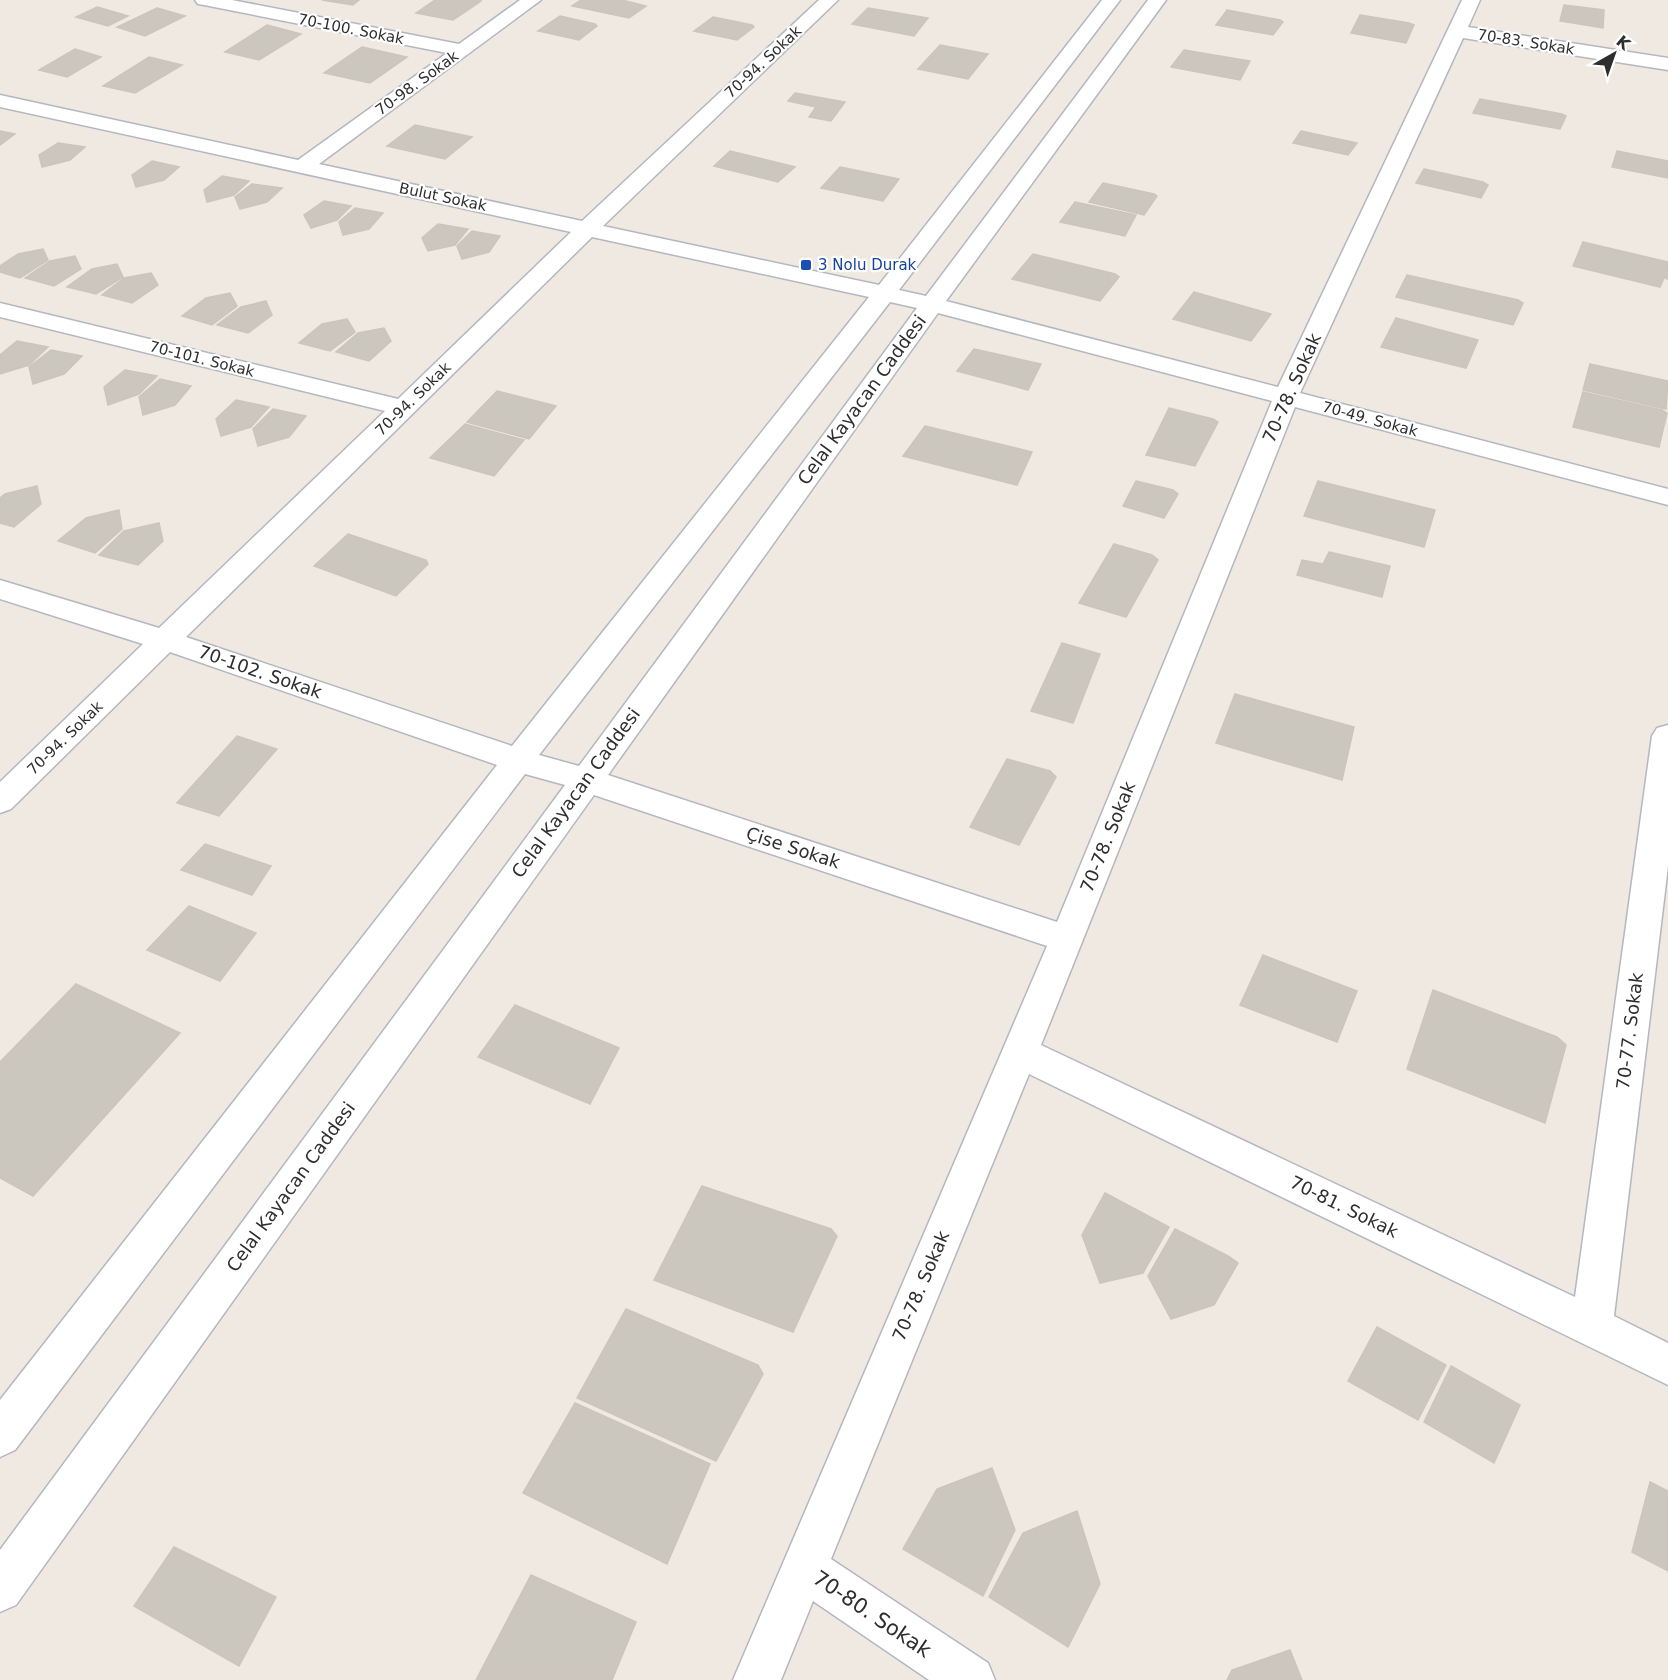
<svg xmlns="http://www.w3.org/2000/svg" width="1668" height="1680" viewBox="0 0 1668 1680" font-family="'DejaVu Sans',sans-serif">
	<rect width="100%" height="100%" fill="#efe9e1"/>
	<path fill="#cbc7bf" stroke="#cbc5ba" stroke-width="1.5" d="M322,0H359L353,5Z
		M435,0H479L481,1L453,20L416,13Z
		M581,0H622L646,6L629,18L572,6Z
		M1564,5L1604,10L1603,28L1560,21Z
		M97,7L128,16L108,26L76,17Z
		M157,8L185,16L145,36L117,27Z
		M868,8L928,18L914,36L852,24Z
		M1227,10L1280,20L1283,22L1273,35L1216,25Z
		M1360,15L1409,23L1414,25L1406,43L1351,33Z
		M560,16L595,24L597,26L579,40L538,31Z
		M713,17L752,25L754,27L737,40L694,31Z
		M267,25L301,34L259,60L225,52Z
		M940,45L988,54L968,79L918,69Z
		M362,47L407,57L370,83L324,73Z
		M75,49L101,57L67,77L39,70Z
		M1184,50L1250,61L1240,80L1171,67Z
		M149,57L182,65L135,93L103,86Z
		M795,93L845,102L831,121L809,117L816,107L788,101Z
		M1480,99L1562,114L1566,116L1560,129L1473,113Z
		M415,125L472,137L445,159L387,146Z
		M0,131L15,134L0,145Z
		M1301,131L1357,143L1348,155L1293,143Z
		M58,143L85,147L70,160L42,167L39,155Z
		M730,151L795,167L778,182L714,166Z
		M1617,151L1668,161V178L1612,167Z
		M152,161L179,167L164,180L136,187L132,175Z
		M840,167L899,179L883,201L821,188Z
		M1424,169L1483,182L1488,185L1481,198L1416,183Z
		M222,176L249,181L234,195L207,202L204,190Z
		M1103,183L1154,194L1157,196L1144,215L1089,202Z
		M252,184L282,188L267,202L240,209L235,197Z
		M324,201L351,206L337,220L311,228L304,215Z
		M1075,202L1136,215L1125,236L1060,222Z
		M355,208L383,213L369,229L343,235L339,222Z
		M438,224L468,229L455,245L428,251L422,238Z
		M472,231L500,236L489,252L462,259L457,246Z
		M1583,242L1668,262V279L1664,278L1660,287L1573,266Z
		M43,249L48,260L20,278L0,272V266L18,254Z
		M1033,254L1115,274L1119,277L1100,301L1012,279Z
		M75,256L81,269L54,286L25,278L50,261Z
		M117,264L123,277L96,294L67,287L92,269Z
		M151,273L158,285L132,303L102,295L124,278Z
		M1407,275L1518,300L1523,303L1513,325L1396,297Z
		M1194,292L1271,314L1251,341L1173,319Z
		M230,293L237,306L212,325L182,316L206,298Z
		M266,301L272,315L248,333L217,325L241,307Z
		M1396,318L1478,340L1466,368L1381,347Z
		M347,319L355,332L330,351L299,343L322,324Z
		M384,328L391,341L369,361L336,352L358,333Z
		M17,341L48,347L29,365L0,374V355Z
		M974,349L1041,364L1028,390L957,371Z
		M51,350L82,356L64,374L33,384L29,367Z
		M1590,364L1668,381L1666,409L1583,390Z
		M125,370L157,376L139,394L108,405L104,387Z
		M160,379L191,386L175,405L143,415L139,397Z
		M497,391L556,406L529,439L467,422Z
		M1583,392L1662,410L1667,413L1659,447L1573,427Z
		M236,400L269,407L251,427L221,436L216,419Z
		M1169,408L1213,419L1218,422L1195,466L1146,455Z
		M273,409L306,416L289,437L258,446L253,429Z
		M465,424L524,440L494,476L430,458Z
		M925,426L1032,452L1017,485L903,456Z
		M1136,481L1173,490L1178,494L1164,518L1123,506Z
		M1318,481L1435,510L1424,547L1304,516Z
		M37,486L41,504L14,527L0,523V498L5,494Z
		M119,510L122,529L95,553L58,541L86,518Z
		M159,523L163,541L138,565L99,555L124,531Z
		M348,534L426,560L428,564L396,596L314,566Z
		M1114,544L1152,555L1158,560L1126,617L1079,603Z
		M1329,552L1390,566L1382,597L1297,575L1302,560L1323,564Z
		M1062,643L1100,654L1073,723L1031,711Z
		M1235,694L1354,727L1342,780L1216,743Z
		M237,736L277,749L219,816L177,803Z
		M1007,759L1050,771L1056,777L1019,845L970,827Z
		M205,844L271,866L252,895L181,870Z
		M189,906L256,933L220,981L147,950Z
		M1263,955L1357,991L1337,1042L1240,1005Z
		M76,984L180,1033L33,1196L0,1178V1062Z
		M1433,990L1557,1037L1566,1045L1545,1123L1407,1069Z
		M515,1005L619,1048L590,1104L478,1057Z
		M702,1186L831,1229L837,1236L793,1332L654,1280Z
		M1105,1193L1169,1227L1143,1273L1100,1283L1082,1235Z
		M1175,1229L1228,1256L1238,1263L1214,1305L1171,1319L1148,1276Z
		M626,1309L758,1365L763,1374L716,1461L577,1398Z
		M1377,1327L1446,1365L1418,1420L1348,1381Z
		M1451,1366L1520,1405L1494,1463L1424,1422Z
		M575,1403L710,1464L667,1564L523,1493Z
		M992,1468L1015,1530L983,1596L903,1549L937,1489Z
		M1650,1482L1668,1491V1571L1632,1552Z
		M1077,1511L1100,1584L1068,1647L989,1597L1023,1533Z
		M174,1547L276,1597L239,1666L134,1606Z
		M531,1575L636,1622L612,1680H476Z
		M1290,1650L1302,1680H1227L1232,1670Z"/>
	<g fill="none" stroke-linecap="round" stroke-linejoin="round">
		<g stroke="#b4b7c1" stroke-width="3">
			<path id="minor" d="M195,0H232L459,44L520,0H541L319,164L582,221L819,0H838L603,226L879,285L1102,0H1120L899,290L926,296L1148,0H1166L946,301L1278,387L1462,0H1480L1468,27L1668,58V70L1463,38L1300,393L1668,489V505L1295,407L1041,1045L1575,1297L1652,736L1657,728L1668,725V866L1614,1316L1668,1343V1385L1029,1074L831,1559L988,1663L995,1680H929L813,1601L781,1680H733L1047,946L594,795L16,1605L0,1612V1550L565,785L525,774L15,1450L0,1457V1400L497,765L170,652L11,809L0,813V782L143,644L0,599V580L159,628L385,411L0,317V303L398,399L571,232L0,107V95L298,160L447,53L204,5L198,4ZM592,237L869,297L512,746L186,637ZM890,302L917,308L579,766L539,755ZM938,313L1272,401L1057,922L608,775Z"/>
		</g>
		<use href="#minor" fill="#fff" fill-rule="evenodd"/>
	</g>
	<rect fill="#1a4fb4" stroke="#fff" stroke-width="2" x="800" y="259" width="12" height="12" rx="3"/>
	<g text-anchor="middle" stroke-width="4.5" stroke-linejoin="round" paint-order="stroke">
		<g font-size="15" fill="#2e2e2e" stroke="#fff">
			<text transform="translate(351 29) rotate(11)" y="5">70-100. Sokak</text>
			<text transform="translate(1526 42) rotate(9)" y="5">70-83. Sokak</text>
			<text transform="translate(763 62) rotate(-43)" y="5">70-94. Sokak</text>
			<text transform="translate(417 83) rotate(-36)" y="5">70-98. Sokak</text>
			<text transform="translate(443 197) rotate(12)" y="5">Bulut Sokak</text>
			<text transform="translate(202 359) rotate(14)" y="5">70-101. Sokak</text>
			<text transform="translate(413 399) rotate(-44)" y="5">70-94. Sokak</text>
			<text transform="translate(1370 419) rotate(15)" y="5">70-49. Sokak</text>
			<text transform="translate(65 738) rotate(-44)" y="5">70-94. Sokak</text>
		</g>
		<g font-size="15" fill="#164399" stroke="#fff" text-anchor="start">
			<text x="818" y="270">3 Nolu Durak</text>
		</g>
		<g font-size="18" fill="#2e2e2e" stroke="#fff">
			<text transform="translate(1292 388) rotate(-66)" y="6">70-78. Sokak</text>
			<text transform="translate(862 400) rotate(-54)" y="6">Celal Kayacan Caddesi</text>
			<text transform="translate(260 672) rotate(19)" y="6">70-102. Sokak</text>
			<text transform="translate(576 793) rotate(-54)" y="6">Celal Kayacan Caddesi</text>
			<text transform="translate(1108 837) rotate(-68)" y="6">70-78. Sokak</text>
			<text transform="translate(793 848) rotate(18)" y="6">Çise Sokak</text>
			<text transform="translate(1630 1031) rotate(-83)" y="6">70-77. Sokak</text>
			<text transform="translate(291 1187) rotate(-54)" y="6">Celal Kayacan Caddesi</text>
			<text transform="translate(1344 1207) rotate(26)" y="6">70-81. Sokak</text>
			<text transform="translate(921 1286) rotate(-67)" y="6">70-78. Sokak</text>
		</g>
		<g font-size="21" fill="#2e2e2e" stroke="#fff">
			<text transform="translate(872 1614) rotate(34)" y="7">70-80. Sokak</text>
		</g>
	</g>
	<g transform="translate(1614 54) rotate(40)" stroke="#ffffff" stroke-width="4.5" paint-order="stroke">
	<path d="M0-4.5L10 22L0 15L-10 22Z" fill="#2e2e2e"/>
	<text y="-9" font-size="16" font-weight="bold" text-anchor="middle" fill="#2e2e2e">K</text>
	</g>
</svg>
